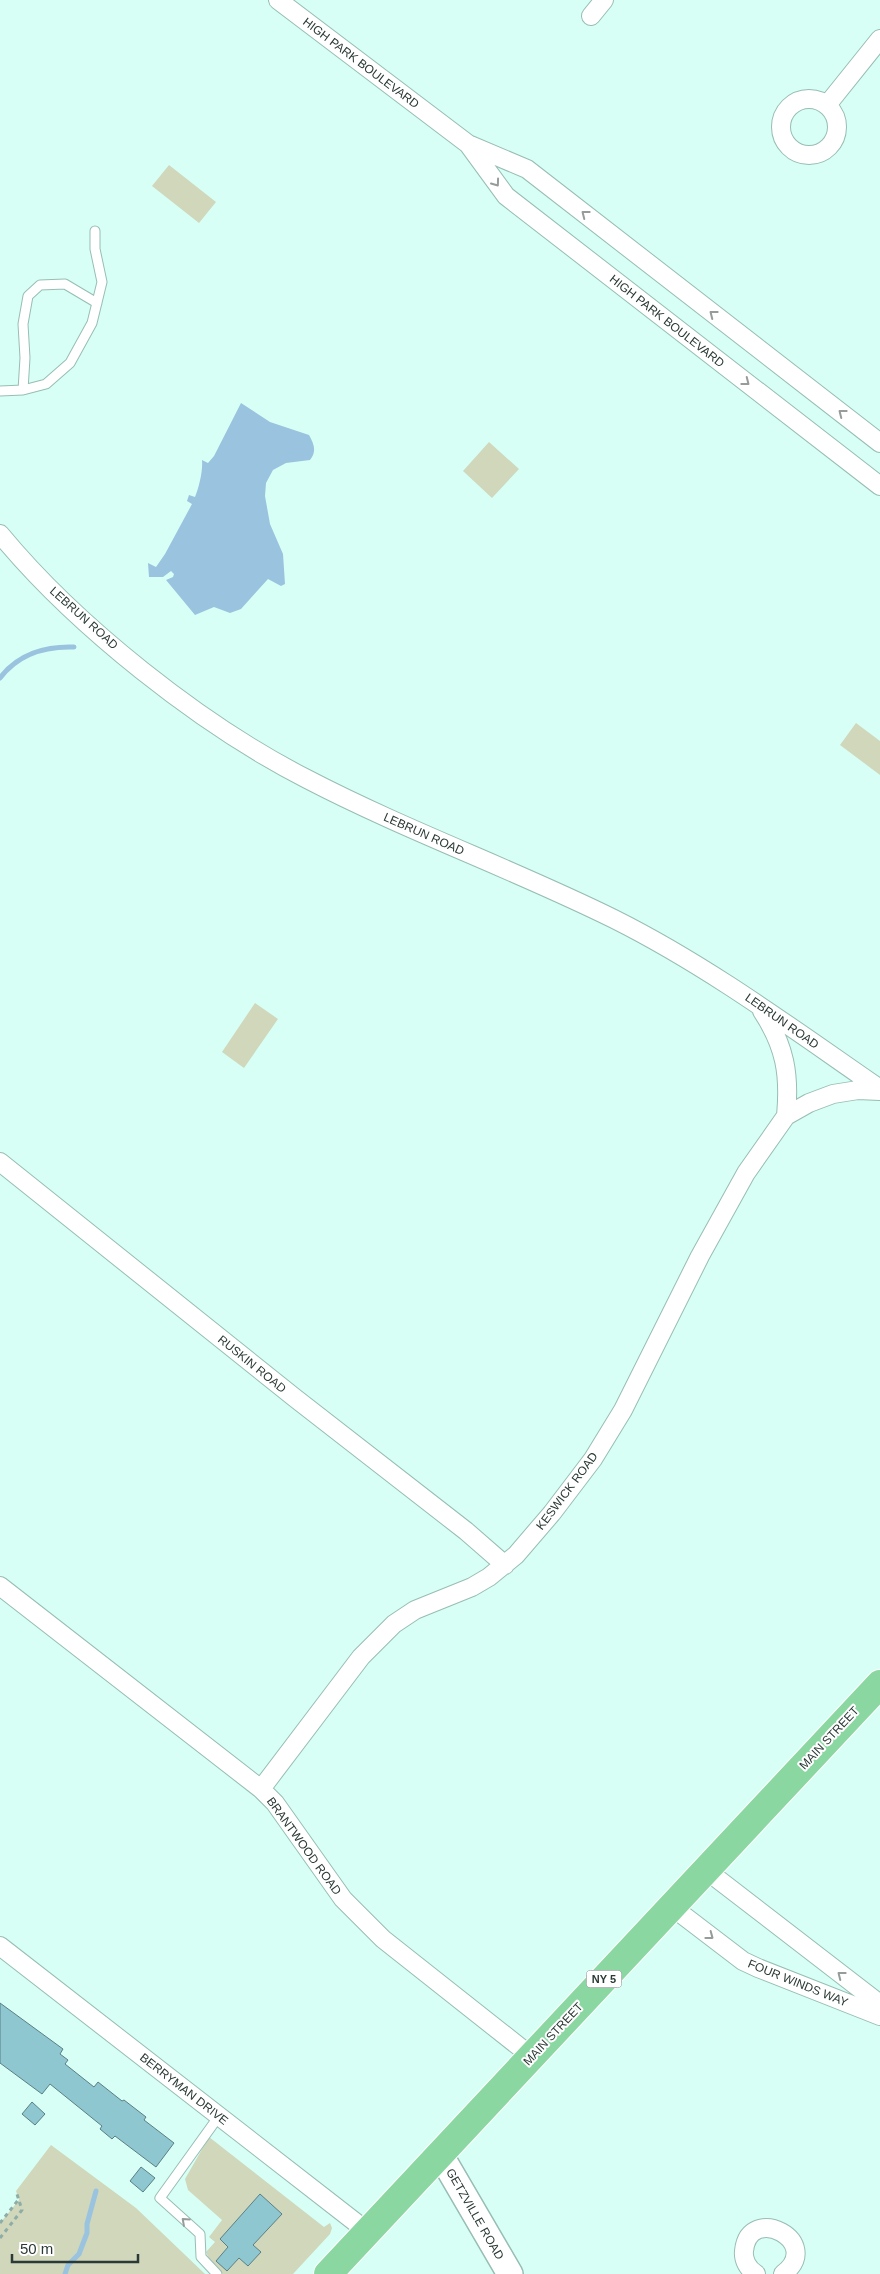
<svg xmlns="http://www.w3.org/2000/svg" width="880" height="2274" viewBox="0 0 880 2274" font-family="Arial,sans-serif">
	<rect width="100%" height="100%" fill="#d7fff5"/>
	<path fill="#d0d7bb" d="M169,165L216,202L199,223L152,186Z
		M489,442L519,469L492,498L463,471Z
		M856,723L880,741V775L840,745Z
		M255,1003L278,1019L244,1068L222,1052Z
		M209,2137L324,2227L330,2223L332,2228L330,2234L293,2274H223L210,2261L206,2252L215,2242L209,2237L222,2220L188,2190L185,2179Z
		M51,2145L136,2208L205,2274H0V2223L19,2200L16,2191Z"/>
	<path fill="#9ac3df" d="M241,403L270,422L309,435C314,444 317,451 310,460L286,463L273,470L266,483L265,496L270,524L283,554L285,584L281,586L268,579L241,609L230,613L214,607L195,615L166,580L173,577L174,574L171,571L163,577H149L148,563L156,567L165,554L192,504L187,501L189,495L195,497C199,487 203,471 202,460L208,463L214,456Z"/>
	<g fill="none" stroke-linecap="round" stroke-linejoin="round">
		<path stroke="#9ac3df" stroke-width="5" d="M0,678C18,654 46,646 74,647
			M65,2274L68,2265L79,2254L87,2233V2224L96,2191"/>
	</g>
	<path fill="#8fc7d0" stroke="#5a7f85" d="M0,2003L63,2049L60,2054L68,2060L65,2064L94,2087L98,2082L122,2101L124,2100L146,2117L144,2120L174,2143L156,2167L115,2136L112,2139L100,2129L102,2126L50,2084L42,2094L0,2063Z
		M32,2102L45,2114L35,2125L22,2114Z
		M141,2167L155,2178L143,2192L130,2181Z
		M260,2194L282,2214L253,2245L261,2252L248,2266L239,2258L227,2271L216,2261L228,2247L220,2239Z"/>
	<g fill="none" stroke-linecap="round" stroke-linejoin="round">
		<g stroke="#98bdb4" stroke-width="11">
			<path id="lane" d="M23,390L25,358L23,324L28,296L40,285L65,284L97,303
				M0,391L23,390L46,384L70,363L92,323L102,282L95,249V231
				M217,2274L201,2257L200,2234L160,2198L219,2116"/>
		</g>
		<g stroke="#98bdb4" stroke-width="20">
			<path id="street" d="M278,0L468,144L527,169L880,443
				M591,16L604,0
				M781 127a28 28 0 1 1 56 0a28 28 0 1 1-56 0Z
				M827,105L880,39
				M468,144L506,196L880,486
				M0,534C76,626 201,725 307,779C407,831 513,869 614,919C708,966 793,1029 880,1089
				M762,1011C785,1046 790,1074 786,1116
				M0,1162L295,1398L466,1531L505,1565
				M0,1586L261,1789L275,1803L343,1899L383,1939L531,2056
				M261,1789L361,1657L394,1624L415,1610L472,1587L489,1577L516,1555L552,1513L593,1459L623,1410L700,1256L746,1173L786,1116L809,1103L833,1094L858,1090L880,1091
				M706,1870L880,2004
				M671,1906L743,1961L758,1968L880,2016
				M0,1946L368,2232
				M756,2274C748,2269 743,2260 744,2251C749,2202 825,2242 783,2274"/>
		</g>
		<g stroke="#98bdb4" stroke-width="28">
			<path id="secondary" d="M440,2154L510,2274"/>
		</g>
		<g stroke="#fff" stroke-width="30">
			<path id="primary" d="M328,2274L880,1684"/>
		</g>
		<path stroke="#8fada6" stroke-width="3" stroke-dasharray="4 4" stroke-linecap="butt" d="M0,2223L19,2199
			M0,2238L22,2210L16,2191"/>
		<use href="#lane" stroke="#fff" stroke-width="9"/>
		<use href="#street" stroke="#fff" stroke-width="18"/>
		<use href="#secondary" stroke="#fff" stroke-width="25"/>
		<use href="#primary" stroke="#8ad7a1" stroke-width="28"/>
	</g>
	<defs><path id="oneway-chevron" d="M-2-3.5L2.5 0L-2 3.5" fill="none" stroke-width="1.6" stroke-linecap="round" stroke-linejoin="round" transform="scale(1.25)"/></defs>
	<g stroke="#959c9a">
		<use href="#oneway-chevron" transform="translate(496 183) rotate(54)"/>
		<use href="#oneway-chevron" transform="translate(585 214) rotate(-142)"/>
		<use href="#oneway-chevron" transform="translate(713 314) rotate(-142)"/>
		<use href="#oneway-chevron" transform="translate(746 382) rotate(38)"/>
		<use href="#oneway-chevron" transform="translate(842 413) rotate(-142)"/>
		<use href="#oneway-chevron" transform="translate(710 1936) rotate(37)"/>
		<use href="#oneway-chevron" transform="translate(841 1975) rotate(-142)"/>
		<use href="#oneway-chevron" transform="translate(185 2221) rotate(-138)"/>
	</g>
	<g text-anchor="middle" stroke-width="4" stroke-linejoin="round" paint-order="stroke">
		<rect fill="#fff" stroke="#6b7572" stroke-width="1" x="586.5" y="1970.5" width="35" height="17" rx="4"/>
		<g font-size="11" font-weight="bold" fill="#2b3a36">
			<text x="604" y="1983">NY 5</text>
		</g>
		<g font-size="12" fill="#2b3a36" stroke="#fff">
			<text transform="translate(361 63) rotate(37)" y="4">HIGH PARK BOULEVARD</text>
			<text transform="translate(667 321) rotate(38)" y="4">HIGH PARK BOULEVARD</text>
			<text transform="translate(84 618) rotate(42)" y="4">LEBRUN ROAD</text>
			<text transform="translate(424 834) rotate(24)" y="4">LEBRUN ROAD</text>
			<text transform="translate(782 1021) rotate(35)" y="4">LEBRUN ROAD</text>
			<text transform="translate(252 1364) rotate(39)" y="4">RUSKIN ROAD</text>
			<text transform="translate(567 1491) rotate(-53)" y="4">KESWICK ROAD</text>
			<text transform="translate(829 1738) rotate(-47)" y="4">MAIN STREET</text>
			<text transform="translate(304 1846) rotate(54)" y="4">BRANTWOOD ROAD</text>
			<text transform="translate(798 1983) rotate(22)" y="4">FOUR WINDS WAY</text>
			<text transform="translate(553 2034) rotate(-47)" y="4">MAIN STREET</text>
			<text transform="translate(184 2089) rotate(38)" y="4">BERRYMAN DRIVE</text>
			<text transform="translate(475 2214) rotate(60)" y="4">GETZVILLE ROAD</text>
		</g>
	</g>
	<path d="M12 2254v8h126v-8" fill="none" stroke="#2b3a36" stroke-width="2.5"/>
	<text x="20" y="2254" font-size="15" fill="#2b3a36" stroke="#ffffff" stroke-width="4" paint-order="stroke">50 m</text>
</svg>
